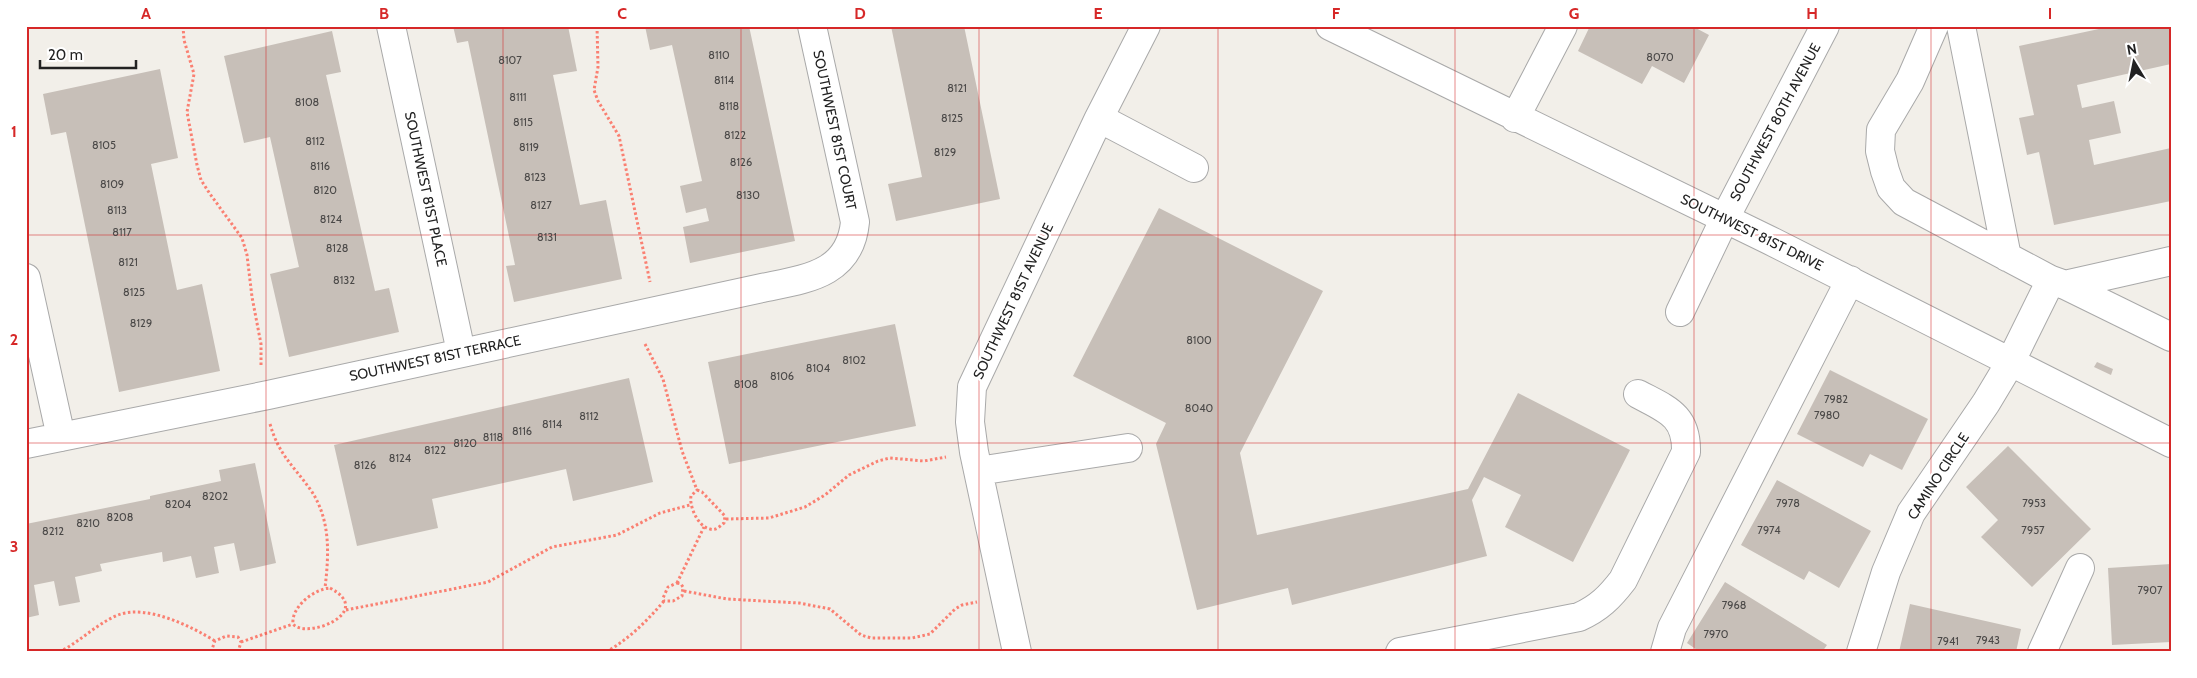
<svg xmlns="http://www.w3.org/2000/svg" width="2197" height="678" viewBox="0 0 2197 678" font-family="Cabin,sans-serif">
	<rect width="100%" height="100%" fill="#f2efe9"/>
	<path fill="#c7bfb8" d="M453,26H568L577,71L553,75L580,205L606,200L622,279L514,302L506,266L515,265L468,41L457,43Z
		M645,26H749L795,241L690,263L683,227L709,221L706,208L686,213L680,186L702,181L672,45L650,50Z
		M891,26H964L1000,199L896,221L888,184L922,177Z
		M1590,26H1692L1709,35L1684,83L1652,66L1642,84L1578,51Z
		M2113,26H2171V64L2077,85L2082,108L2114,101L2121,133L2089,140L2094,165L2171,148V201L2054,225L2039,152L2027,155L2019,118L2034,115L2019,46Z
		M332,31L341,72L326,75L375,291L389,288L399,332L289,357L270,274L299,267L270,137L244,143L224,56Z
		M160,69L178,158L151,164L177,290L202,284L220,371L119,392L66,132L51,135L43,94Z
		M1159,208L1323,291L1240,453L1257,535L1468,489L1518,393L1630,450L1573,562L1505,527L1521,495L1484,477L1472,500L1487,556L1292,605L1288,588L1197,610L1156,444L1166,423L1073,376Z
		M895,324L916,426L729,464L708,362Z
		M2097,362L2113,369L2111,375L2094,367Z
		M1830,370L1928,419L1902,470L1870,454L1863,467L1797,434Z
		M629,378L653,482L573,501L566,469L432,499L438,528L357,546L334,445Z
		M2008,446L2091,529L2032,587L1981,537L1998,520L1966,487Z
		M255,463L276,563L240,571L234,543L214,547L219,573L196,578L191,556L163,562L162,552L100,564L102,571L75,577L80,602L59,606L54,581L34,585L39,615L26,618V524L150,499V496L221,481L219,470Z
		M1777,480L1871,531L1839,588L1809,571L1804,580L1741,545Z
		M2171,564V642L2112,645L2108,568Z
		M1725,582L1827,645L1822,652H1700L1687,643Z
		M1910,604L2021,629L2016,652H1899Z"/>
	<g fill="none" stroke-linecap="round" stroke-linejoin="round">
		<g stroke="#a9a9a9" stroke-width="30">
			<path id="minor" d="M391,26L461,352
				M1330,26L1769,240L2171,443
				M1934,26L1910,81L1881,130L1880,151L1885,171L1891,188L1904,202L2051,280L2065,285L2171,337
				M1961,26L2007,257
				M1099,118L1194,168
				M1515,118L1563,26
				M26,278L61,437
				M2065,285L2171,261
				M1680,312L1725,218L1825,26
				M26,444L268,395L762,288C805,279 850,275 855,222L812,26
				M978,471L1128,448
				M1017,652L974,452L970,422L972,387L1099,118L1146,26
				M1400,652L1579,617C1599,608 1610,597 1623,580L1686,452C1687,415 1666,409 1638,394
				M1665,652L1672,628L1850,280
				M1861,652L1886,572L1911,513L1986,403L2010,363L2051,280
				M2042,652L2080,568"/>
		</g>
		<path stroke="#fa8072" stroke-width="3" stroke-dasharray="2.5 2.5" stroke-linecap="butt" d="M183,26L184,40L194,74L187,112L197,165L201,180L210,194L242,238L247,255L252,297L261,344V367
			M597,26L598,67L594,90L598,101L619,136L650,282
			M645,344L663,379L682,451L697,490
			M270,424C279,455 292,464 310,489C331,519 329,554 325,588
			M697,490L702,492L725,516L724,523C720,526 716,531 710,529C698,527 689,506 691,496Z
			M726,519L769,518L805,507L825,495L849,475L878,461L890,458L924,461L946,457
			M677,583L704,527
			M677,583L681,584L683,587L682,596L673,601H664L663,598L668,587Z
			M330,588C376,612 307,640 293,624C291,607 314,589 330,588Z
			M684,591L727,599L799,603L830,609L861,635L871,638H912L930,634L955,609L962,605L977,602
			M346,610L488,582L552,547L617,535L660,513L690,505
			M241,642L293,624
			M59,652C80,642 96,624 118,615C146,604 191,626 215,641
			M211,652L215,641L226,636L238,637L241,642L238,652
			M606,652C629,639 647,621 664,601"/>
		<use href="#minor" stroke="#fff" stroke-width="28"/>
	</g>
	<path fill="none" stroke="#d62828" stroke-width="1" stroke-opacity="0.55" d="M266,26V652M503,26V652M741,26V652M979,26V652M1218,26V652M1455,26V652M1694,26V652M1931,26V652M26,235H2171M26,443H2171"/>
	<g text-anchor="middle" stroke-width="4.5" stroke-linejoin="round" paint-order="stroke">
		<g font-size="11" fill="#4b4948">
			<text x="719" y="59">8110</text>
			<text x="1660" y="61">8070</text>
			<text x="510" y="64">8107</text>
			<text x="724" y="84">8114</text>
			<text x="957" y="92">8121</text>
			<text x="518" y="101">8111</text>
			<text x="307" y="106">8108</text>
			<text x="729" y="110">8118</text>
			<text x="952" y="122">8125</text>
			<text x="523" y="126">8115</text>
			<text x="735" y="139">8122</text>
			<text x="315" y="145">8112</text>
			<text x="104" y="149">8105</text>
			<text x="529" y="151">8119</text>
			<text x="945" y="156">8129</text>
			<text x="741" y="166">8126</text>
			<text x="320" y="170">8116</text>
			<text x="535" y="181">8123</text>
			<text x="112" y="188">8109</text>
			<text x="325" y="194">8120</text>
			<text x="748" y="199">8130</text>
			<text x="541" y="209">8127</text>
			<text x="117" y="214">8113</text>
			<text x="331" y="223">8124</text>
			<text x="122" y="236">8117</text>
			<text x="547" y="241">8131</text>
			<text x="337" y="252">8128</text>
			<text x="128" y="266">8121</text>
			<text x="344" y="284">8132</text>
			<text x="134" y="296">8125</text>
			<text x="141" y="327">8129</text>
			<text x="1199" y="344">8100</text>
			<text x="854" y="364">8102</text>
			<text x="818" y="372">8104</text>
			<text x="782" y="380">8106</text>
			<text x="746" y="388">8108</text>
			<text x="1836" y="403">7982</text>
			<text x="1199" y="412">8040</text>
			<text x="1827" y="419">7980</text>
			<text x="589" y="420">8112</text>
			<text x="552" y="428">8114</text>
			<text x="522" y="435">8116</text>
			<text x="493" y="441">8118</text>
			<text x="465" y="447">8120</text>
			<text x="435" y="454">8122</text>
			<text x="400" y="462">8124</text>
			<text x="365" y="469">8126</text>
			<text x="215" y="500">8202</text>
			<text x="1788" y="507">7978</text>
			<text x="2034" y="507">7953</text>
			<text x="178" y="508">8204</text>
			<text x="120" y="521">8208</text>
			<text x="88" y="527">8210</text>
			<text x="1769" y="534">7974</text>
			<text x="2033" y="534">7957</text>
			<text x="53" y="535">8212</text>
			<text x="2150" y="594">7907</text>
			<text x="1734" y="609">7968</text>
			<text x="1716" y="638">7970</text>
			<text x="1988" y="644">7943</text>
			<text x="1948" y="645">7941</text>
		</g>
		<g font-size="14" fill="#222" stroke="#fff">
			<text transform="translate(1775 122) rotate(-62)" y="5">SOUTHWEST 80TH AVENUE</text>
			<text transform="translate(835 130) rotate(78)" y="5">SOUTHWEST 81ST COURT</text>
			<text transform="translate(426 189) rotate(78)" y="5">SOUTHWEST 81ST PLACE</text>
			<text transform="translate(1752 232) rotate(26)" y="5">SOUTHWEST 81ST DRIVE</text>
			<text transform="translate(1013 301) rotate(-65)" y="5">SOUTHWEST 81ST AVENUE</text>
			<text transform="translate(435 358) rotate(-12)" y="5">SOUTHWEST 81ST TERRACE</text>
			<text transform="translate(1938 476) rotate(-57)" y="5">CAMINO CIRCLE</text>
		</g>
	</g>
	<rect width="2197" height="678" fill="none" stroke="#ffffff" stroke-width="55"/>
	<g transform="translate(2134 62) rotate(350)" stroke="#ffffff" stroke-width="4" paint-order="stroke">
	<path d="M0-4L9 19L0 12L-9 19Z" fill="#222222"/>
	<text y="-8" font-size="14" font-weight="bold" text-anchor="middle" fill="#222222">N</text>
	</g>
	<path d="M40 60v8h96v-8" fill="none" stroke="#222222" stroke-width="2.5"/>
	<text x="48" y="60" font-size="15" fill="#222222" stroke="#ffffff" stroke-width="4" paint-order="stroke">20 m</text>
	<rect x="28" y="28" width="2142" height="622" fill="none" stroke="#d62828" stroke-width="2"/>
	<g font-size="16" text-anchor="middle" font-weight="bold" fill="#d62828">
		<text x="146" y="19">A</text>
		<text x="384" y="19">B</text>
		<text x="622" y="19">C</text>
		<text x="860" y="19">D</text>
		<text x="1098" y="19">E</text>
		<text x="1336" y="19">F</text>
		<text x="1574" y="19">G</text>
		<text x="1812" y="19">H</text>
		<text x="2050" y="19">I</text>
		<text x="14" y="137">1</text>
		<text x="14" y="345">2</text>
		<text x="14" y="552">3</text>
	</g>
</svg>
